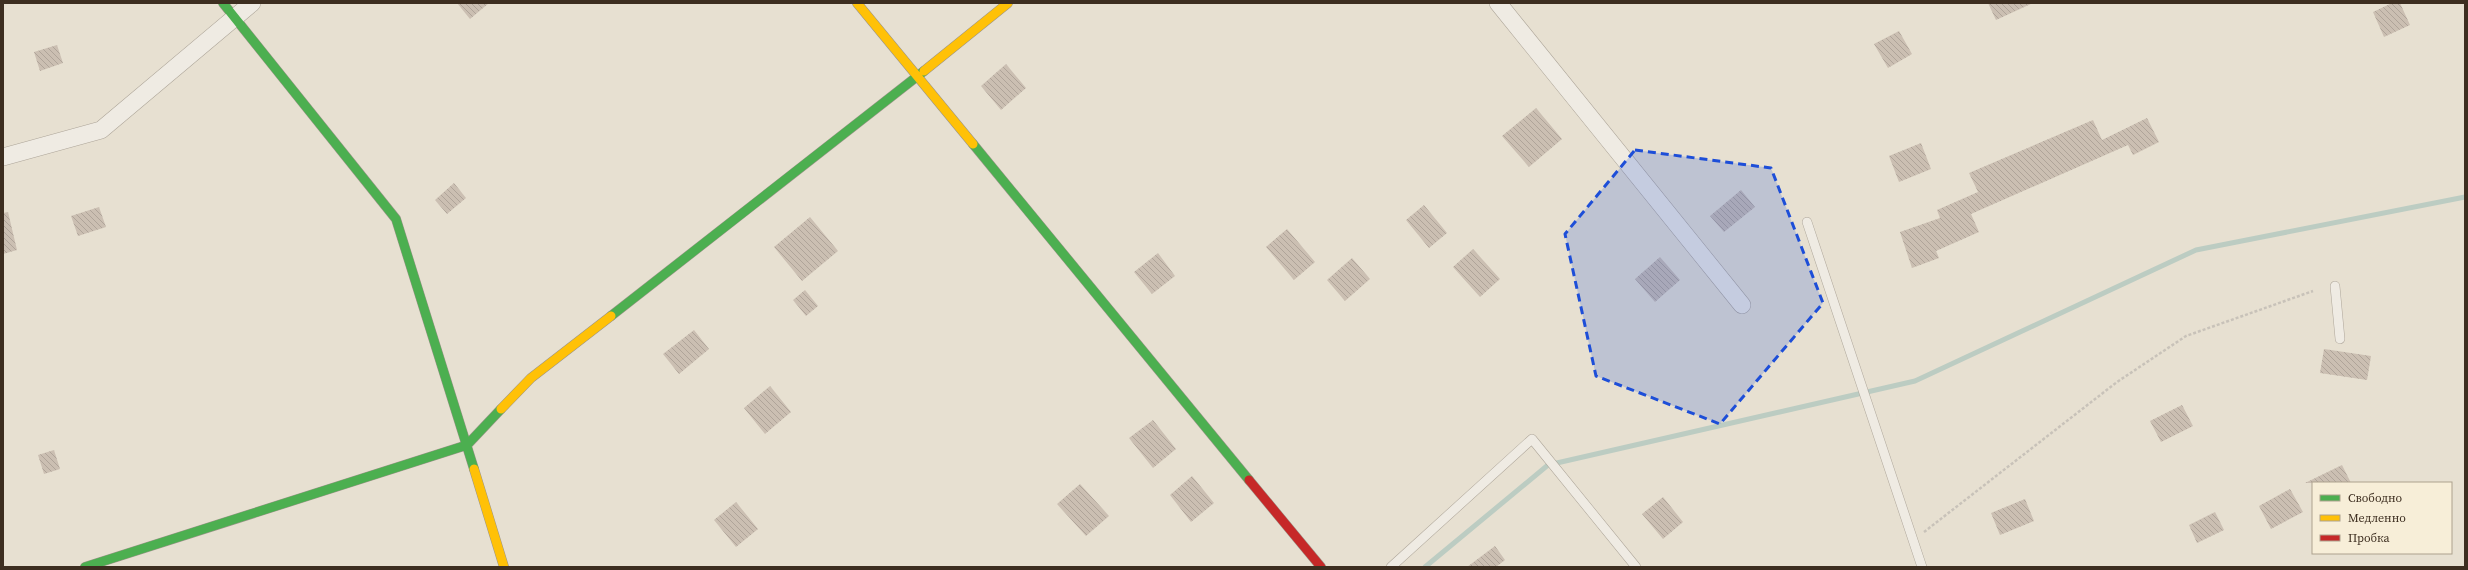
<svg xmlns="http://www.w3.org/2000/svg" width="2468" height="570" viewBox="0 0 2468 570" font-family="'Source Serif 4',serif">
	<defs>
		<pattern id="building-back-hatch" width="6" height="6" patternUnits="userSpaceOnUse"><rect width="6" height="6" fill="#cbbfb2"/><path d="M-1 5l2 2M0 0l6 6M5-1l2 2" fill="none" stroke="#afa499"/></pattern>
	</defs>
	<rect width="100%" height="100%" fill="#e7e0d1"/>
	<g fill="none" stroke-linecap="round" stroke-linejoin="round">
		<path stroke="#bcccc2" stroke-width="5" d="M1425,567L1548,465L1915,381L2196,250L2465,197"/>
	</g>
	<path fill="url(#building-back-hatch)" d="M457,3H489L470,19Z
		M1988,3H2033L1996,20Z
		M2392,3H2400L2410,25L2384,37L2373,12Z
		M1899,31L1912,54L1888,68L1874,44Z
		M57,45L63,63L40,71L34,52Z
		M1006,64L1026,88L1001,110L981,86Z
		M1536,108L1562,139L1529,167L1502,136Z
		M2147,118L2159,142L2133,155L2128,145L1971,214L1979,232L1936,251L1939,258L1912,268L1900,232L1940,218L1937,210L1978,192L1969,173L2093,120L2102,140Z
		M1921,143L1931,169L1899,182L1889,156Z
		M454,183L466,198L447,214L435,200Z
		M1741,190L1755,207L1724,232L1710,216Z
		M1424,205L1447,233L1429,248L1406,220Z
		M99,207L106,227L78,236L71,216Z
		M8,212L17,250L3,254V213Z
		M810,217L838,251L802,281L774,247Z
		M1287,229L1315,262L1294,280L1266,247Z
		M1473,249L1500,279L1480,297L1453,267Z
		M1158,253L1175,276L1152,294L1134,272Z
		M1660,257L1680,280L1655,302L1635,279Z
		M1352,258L1370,279L1345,301L1327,280Z
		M805,290L818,306L806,316L793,300Z
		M694,330L709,349L679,374L663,354Z
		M2324,349L2371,356L2367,380L2320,373Z
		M770,386L791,412L765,434L744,408Z
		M2182,405L2193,426L2161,442L2150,421Z
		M1153,420L1176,449L1153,468L1129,438Z
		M54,450L60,469L44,474L38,455Z
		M2342,465L2351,483H2305Z
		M1192,476L1214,503L1191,522L1170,495Z
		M1080,484L1109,516L1086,536L1057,504Z
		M2290,489L2303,512L2271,529L2259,506Z
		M1663,497L1683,522L1663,539L1642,514Z
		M2025,499L2034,521L2000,535L1991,513Z
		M736,502L758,529L736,547L714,520Z
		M2215,512L2224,530L2197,543L2189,525Z
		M1495,546L1505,560L1496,567H1467Z"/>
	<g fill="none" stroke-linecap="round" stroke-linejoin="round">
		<g stroke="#ada599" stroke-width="10">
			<path id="lane" d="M1807,222L1922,567
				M2335,286L2340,339
				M1391,567L1532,439L1636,567"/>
		</g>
		<g stroke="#ada599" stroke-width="18">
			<path id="street" d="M1498,3L1742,305
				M3,157L101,130L252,3"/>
		</g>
		<g stroke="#9c958a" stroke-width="10">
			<path id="fast" d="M223,3L396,219L474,469
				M973,144L1249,480
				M611,316L924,71
				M85,567L467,445L501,409"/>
		</g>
		<g stroke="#9c958a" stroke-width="10">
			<path id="slow" d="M857,3L973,144
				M924,71L1008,3
				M501,409L531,378L611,316
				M474,469L504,567"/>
		</g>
		<g stroke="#9c958a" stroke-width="10">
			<path id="jam" d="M1249,480L1321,567"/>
		</g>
		<path stroke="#c8c2b9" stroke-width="2.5" stroke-dasharray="3 2" stroke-linecap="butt" d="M1924,532L2117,382L2186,336L2313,291"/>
		<use href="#lane" stroke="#efebe3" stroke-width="9"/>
		<use href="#street" stroke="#efebe3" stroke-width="17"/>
		<use href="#fast" stroke="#4caf50" stroke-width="9"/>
		<use href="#slow" stroke="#ffc107" stroke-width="9"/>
		<use href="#jam" stroke="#c62828" stroke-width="9"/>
	</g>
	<path fill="#1d4ed8" fill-opacity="0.2" stroke="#1d4ed8" stroke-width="3" stroke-dasharray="8 5" stroke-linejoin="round" d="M1635,150L1771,168L1823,303L1720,424L1596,376L1565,234Z"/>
	<rect width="2468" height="570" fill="none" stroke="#3d2e20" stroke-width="8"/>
	<rect x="2312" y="482" width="140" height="72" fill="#f7eed8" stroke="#ada18e"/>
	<rect x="2320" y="495" width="20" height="6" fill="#4caf50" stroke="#ada18e"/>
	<text x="2348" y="502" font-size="12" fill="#3d2e20">Свободно</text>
	<rect x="2320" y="515" width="20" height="6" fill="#ffc107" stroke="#ada18e"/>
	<text x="2348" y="522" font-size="12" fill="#3d2e20">Медленно</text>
	<rect x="2320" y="535" width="20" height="6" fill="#c62828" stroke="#ada18e"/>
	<text x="2348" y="542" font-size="12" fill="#3d2e20">Пробка</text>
</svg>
